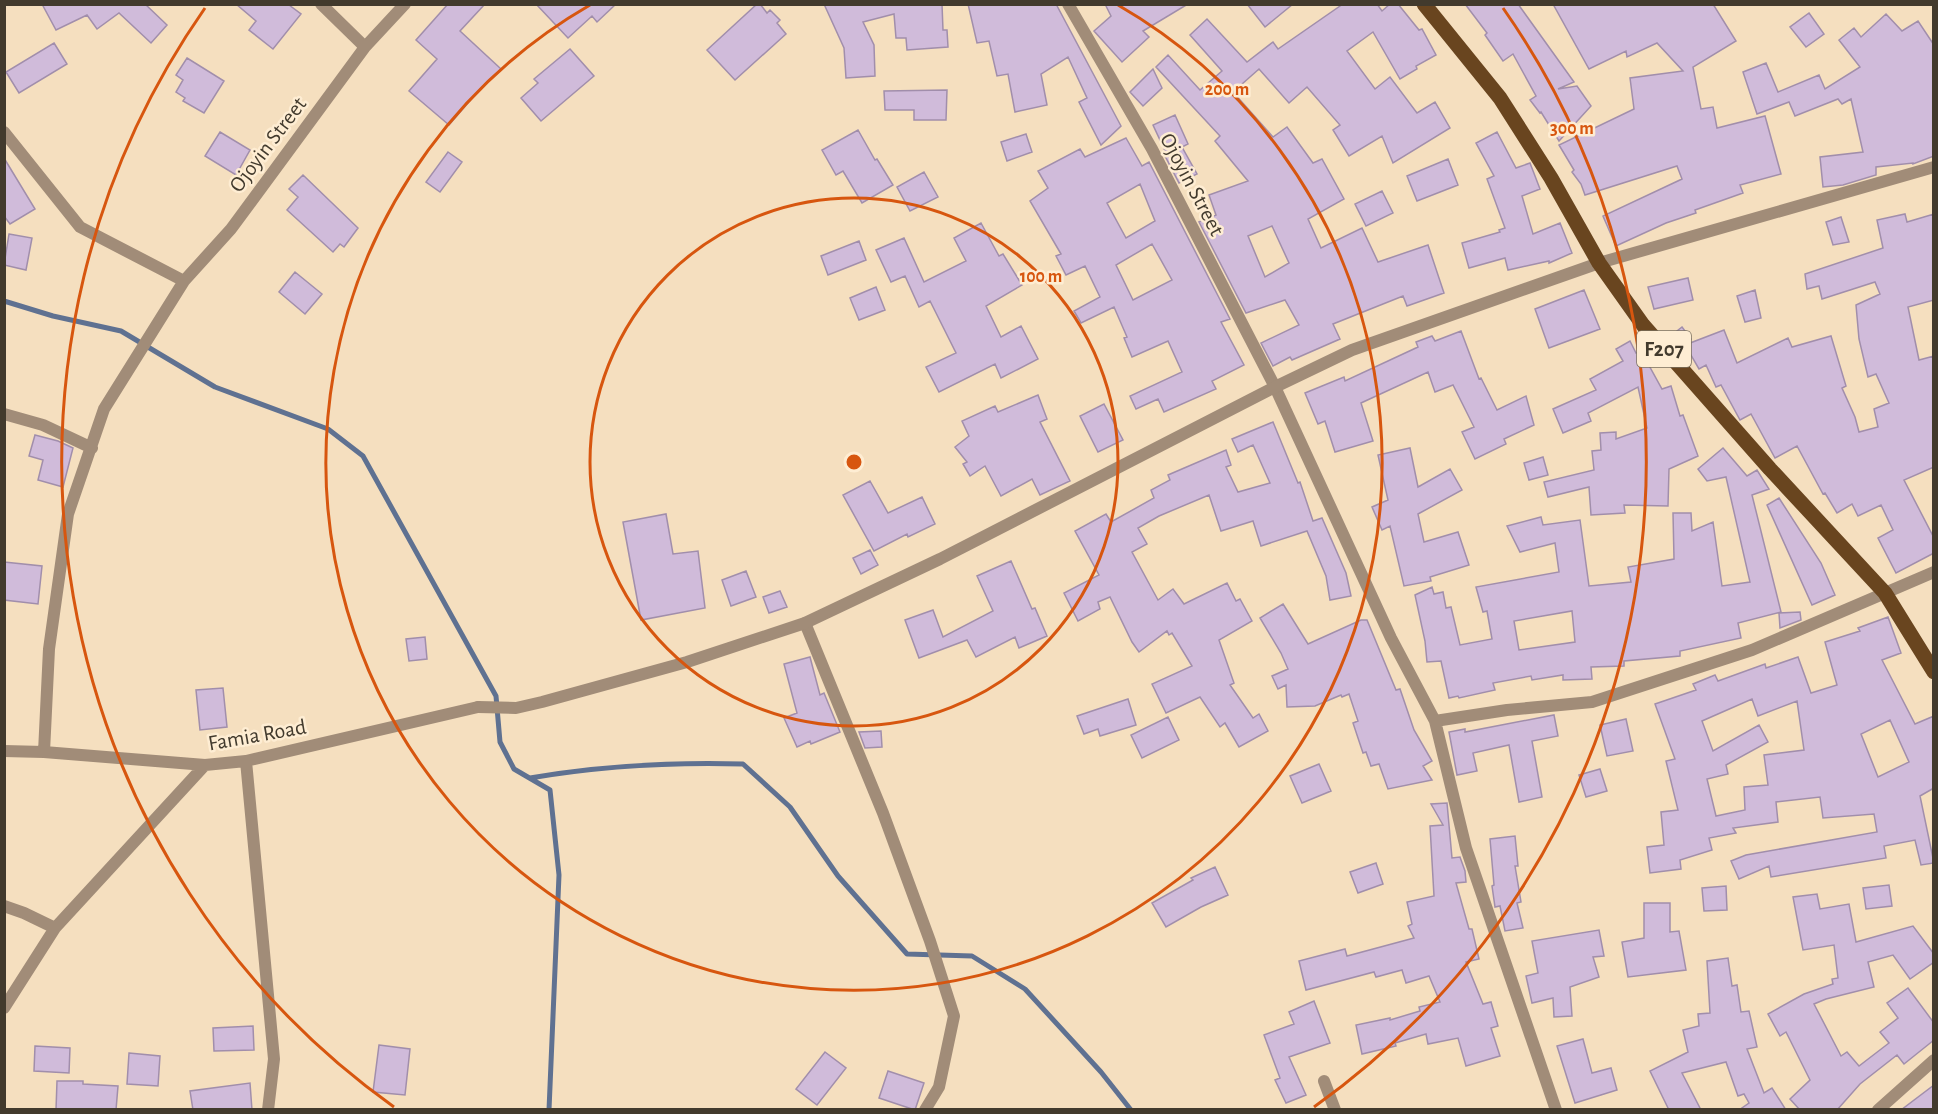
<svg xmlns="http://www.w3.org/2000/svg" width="1938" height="1114" viewBox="0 0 1938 1114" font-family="'Alegreya Sans',sans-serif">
	<rect width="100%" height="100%" fill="#f5dfbf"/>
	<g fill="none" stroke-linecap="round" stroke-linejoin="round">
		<path stroke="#5f7191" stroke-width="5" d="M4,301L53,316L121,331L215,387L328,429L363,456L496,696L500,742L514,769L550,790L559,875L549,1110
			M530,778C600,766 672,762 743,764L790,807L838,876L907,954L972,956L1025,989L1101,1072L1131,1110"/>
	</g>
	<path fill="#d0bbda" stroke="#a18eab" stroke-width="1.5" fill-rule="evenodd" d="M42,4H145L167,25L151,43L119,13L97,29L87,15L56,30Z
		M236,4L289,5L301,14L273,49L249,30L256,21Z
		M448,4H485L460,31L501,69L481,88L449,125L409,91L437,59L416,40Z
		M536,4H616L597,22L592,16L568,38Z
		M757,4H760L767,13L770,10L780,20L777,23L786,34L735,80L707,50Z
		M824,4H942L943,30H947L948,47L907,50L906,38H896L894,14L863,22L874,45L875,76L846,78L844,48Z
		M968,4H1056L1121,126L1101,145L1079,102L1087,98L1068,57L1041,74L1047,105L1015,112L1008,74L997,76L989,41L977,43Z
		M1105,4H1188L1143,31L1149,37L1122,62L1094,31L1111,16Z
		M1247,4H1293L1265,27Z
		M1343,4H1377L1382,11L1390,4H1398L1419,30L1422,29L1436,55L1416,66L1417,69L1400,79L1373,32L1347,51L1375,89L1390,77L1417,113L1435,102L1450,128L1393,163L1382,136L1349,156L1333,130L1340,125L1307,87L1289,103L1259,69L1233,92L1273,137L1287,127L1313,163L1322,159L1344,199L1308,219L1321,248L1362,228L1378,262L1428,245L1444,293L1407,306L1403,296L1333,324L1340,339L1292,360L1290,357L1273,366L1261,343L1299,325L1285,300L1246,313L1199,222L1216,215L1209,195L1248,181L1215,141L1220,136L1156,67L1168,55L1200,90L1222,71L1190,35L1207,19L1247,62L1273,42L1278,49ZM1272,226L1289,263L1265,277L1248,236Z
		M1465,4H1518L1574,82L1558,89L1577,86L1591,106L1559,141L1541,112L1540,113L1530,100L1536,96L1513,54L1503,61L1485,35L1487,33Z
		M1553,4H1713L1736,41L1693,67L1701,109L1713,107L1717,128L1765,116L1781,174L1740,185L1743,193L1695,210L1696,213L1666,223L1616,246L1603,216L1682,179L1677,166L1585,195L1581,184L1572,172L1574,170L1559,145L1634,109L1630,78L1683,71L1657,43L1627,57L1626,51L1589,69Z
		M1809,13L1824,34L1806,47L1790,27Z
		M1886,14L1902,31L1918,21L1934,45V156L1913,164V163L1876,167V175L1843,185L1823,187L1820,157L1863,152L1851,99L1842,104L1838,99L1795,116L1789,102L1757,114L1743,72L1766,63L1778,92L1819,75L1825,89L1860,67L1839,40L1854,28L1861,37Z
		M54,43L67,64L19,93L6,72Z
		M570,49L594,76L541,121L521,98L538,83L534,79Z
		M187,58L224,81L204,113L183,101L185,98L176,92L183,80L176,75Z
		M1153,69L1162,88L1143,106L1130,92Z
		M947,90L946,120H914V110H885L884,91Z
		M1175,115L1188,144L1182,147L1197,174L1179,183L1164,154L1166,153L1153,125Z
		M858,130L875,160L877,159L893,185L862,203L843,171L836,175L822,150Z
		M220,132L250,150L236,175L205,156Z
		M1497,132L1516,168L1530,163L1540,189L1522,196L1533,234L1560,223L1572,253L1549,263V261L1508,270L1505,258L1469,268L1462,243L1500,232L1499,230L1505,228L1487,179L1494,176L1476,143Z
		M1026,134L1032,152L1007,161L1001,142Z
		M1126,138L1142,166L1149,162L1230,319L1221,322L1244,365L1212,381L1216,389L1164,412L1158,399L1136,409L1130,396L1182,372L1168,341L1132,357L1124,338L1127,337L1114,307L1081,323L1074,311L1100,297L1085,266L1066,275L1056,256L1061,254L1030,201L1048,188L1038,171L1080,149L1085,157ZM1140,184L1155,221L1126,238L1107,203ZM1152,244L1172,280L1133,300L1116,265Z
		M448,152L462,162L440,192L426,182Z
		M4,158L35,209L10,224L4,216Z
		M1448,159L1458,185L1417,201L1407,176Z
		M924,172L938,197L910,211L897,187Z
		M303,175L358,228L344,247L340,244L333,252L287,210L298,197L289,189Z
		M1382,191L1393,213L1366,226L1355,204Z
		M1905,214L1907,222L1934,214V300L1908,307L1919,360L1934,356V467L1904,480L1934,538V553L1896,573L1878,538L1893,530L1881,505L1858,516L1852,504L1837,513L1825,493L1823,494L1797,446L1775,458L1751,414L1740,420L1721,385L1716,387L1706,365L1699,369L1685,345L1724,330L1737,363L1788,338L1792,347L1831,336L1846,386L1842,388L1855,417L1859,432L1878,427L1874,409L1889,403L1876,374L1868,377L1859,339L1856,305L1880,294L1875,282L1822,299L1819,286L1807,289L1805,274L1883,248L1877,220Z
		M1841,217L1849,242L1833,245L1826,222Z
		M981,223L999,256L1003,254L1022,285L986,306L1001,337L1021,326L1038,359L1001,378L995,364L939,392L926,367L956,353L930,301L919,307L905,276L891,282L876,250L904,238L924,282L966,261L954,238Z
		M9,234L32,238L26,270L4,265Z
		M859,241L866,260L828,275L821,256Z
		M295,272L322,294L305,314L279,292Z
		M1688,278L1693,300L1654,309L1648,287Z
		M876,287L885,310L859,320L850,298Z
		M1584,290L1600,329L1549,348L1535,309Z
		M1755,290L1761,318L1745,322L1737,296Z
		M1682,327L1691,339L1680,347L1672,335Z
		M1461,331L1479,379L1481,378L1497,410L1526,396L1534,425L1504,439L1506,444L1475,459L1462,432L1474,427L1453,385L1435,392L1428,372L1361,403L1373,441L1335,452L1325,421L1318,424L1305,393L1344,377L1345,381L1418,347L1416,342L1432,336L1435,341Z
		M1630,341L1636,353L1641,351L1662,389L1671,386L1680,416L1683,415L1698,456L1669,469L1668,506L1624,505L1625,513L1591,515L1589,487L1548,497L1544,482L1594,470L1592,451L1601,450L1600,433L1616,432V439L1647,428L1638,387L1588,413L1591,421L1563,433L1553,409L1596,390L1590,379L1623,361L1616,349Z
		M1038,395L1047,419L1040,422L1070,481L1040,495L1032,479L1001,496L985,466L970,476L963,464L967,462L955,447L969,436L962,421L995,406L998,412Z
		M1104,404L1123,440L1098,452L1080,416Z
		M1273,422L1298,483L1300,482L1313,521L1322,518L1346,573L1351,596L1330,600L1326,576L1307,531L1261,546L1253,521L1221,531L1209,495L1159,516L1138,528L1147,544L1132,552L1158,600L1173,589L1184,604L1227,583L1236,601L1240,599L1252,621L1219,640L1234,683L1230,685L1253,718L1259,714L1268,731L1239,747L1225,723L1220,727L1200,697L1166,713L1152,684L1192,666L1172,633L1169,635L1167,631L1139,652L1132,642L1110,597L1098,602L1100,609L1078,621L1064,593L1099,575L1075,531L1106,514L1111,522L1154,498L1151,490L1170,480L1168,475L1226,450L1231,465L1226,467L1238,492L1270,483L1253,445L1238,452L1232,439Z
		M35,435L58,441L73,448L63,487L38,480L43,460L29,456Z
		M1410,448L1418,487L1450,469L1462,490L1418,514L1424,542L1458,532L1469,565L1430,577L1431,581L1404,586L1390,526L1382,530L1372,507L1388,500L1378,455Z
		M1723,448L1747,476L1757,470L1769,489L1752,495L1781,612L1738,623L1741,638L1680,651V656L1624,661V666L1591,667L1592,679L1563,680V675L1532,680L1531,676L1493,683L1495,690L1459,698L1458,696L1449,698L1441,661L1427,662L1425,641L1415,595L1432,587L1434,594L1443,592L1446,608L1451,607L1460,645L1492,639L1487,611L1483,612L1476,587L1559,572L1555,543L1520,552L1507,526L1541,517L1543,525L1580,520L1589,586L1631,582L1628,567L1674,559L1673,513H1691L1692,531L1713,522L1722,586L1750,582L1726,477L1707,481L1698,469ZM1572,611L1575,642L1519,650L1514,621Z
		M1543,457L1548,475L1529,480L1524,463Z
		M870,481L888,513L922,497L935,524L908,537L907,534L874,551L843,495Z
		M1779,498L1821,563L1835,595L1812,605L1767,505Z
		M666,514L673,554L698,551L705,608L641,620L623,522Z
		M870,550L878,565L861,574L853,558Z
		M1011,561L1032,609L1035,608L1047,636L1019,648L1015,637L976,657L967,640L919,658L905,620L933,610L943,637L993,611L977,576Z
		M4,562L42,566L38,604L4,600Z
		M746,571L756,597L731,606L722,580Z
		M780,591L787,607L769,613L763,597Z
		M1283,604L1308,644L1361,620H1367L1396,690L1400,689L1414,730L1432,761L1423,766L1432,780L1388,789L1379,764L1371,766L1366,752L1363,753L1353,723L1358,721L1349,694L1342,697L1341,695L1315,706L1287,707L1286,685L1278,689L1272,676L1288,669L1281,653L1260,618Z
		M1800,612L1801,620L1780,628L1779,613Z
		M1888,617L1901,653L1882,660L1915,724L1934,716V788L1920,796L1934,863L1921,865L1915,840L1884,846L1886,858L1771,877L1769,866L1739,879L1731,861L1746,855L1877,832L1874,814L1823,818L1820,797L1776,802L1778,822L1733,828L1736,833L1709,838L1712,850L1680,860L1681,869L1650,873L1647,847L1664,845L1661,812L1678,810L1666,761L1675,759L1655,704L1696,690L1693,684L1715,675L1718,681L1765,664L1766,668L1798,657L1811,693L1837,685L1825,642L1860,631L1858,628ZM1752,699L1758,716L1797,701L1804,750L1764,755L1768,785L1744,787L1745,810L1716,816L1707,779L1728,774L1726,765L1768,742L1759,725L1713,751L1702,721ZM1890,720L1909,762L1878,777L1861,734Z
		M425,637L427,659L409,661L406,639Z
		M810,657L820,695L824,693L840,732L811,744L810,741L797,747L784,718L797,713L784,664Z
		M223,688L227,727L200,730L196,690Z
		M1128,699L1136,725L1100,736L1098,729L1084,734L1077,716Z
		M1554,715L1558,736L1532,741L1542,797L1519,802L1509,745L1473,753L1477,771L1457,775L1449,732L1465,729V732Z
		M1168,717L1179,740L1142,758L1131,735Z
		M1626,719L1633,751L1607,756L1600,725Z
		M881,731L882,747L865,748L859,732Z
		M1319,764L1331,791L1302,803L1290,776Z
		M1600,769L1607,791L1586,797L1579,775Z
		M1447,803L1452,858L1460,857L1465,871L1466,882L1456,883L1469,929H1472L1479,959L1466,962L1483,1004L1491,1002L1498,1026L1491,1028L1500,1056L1466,1066L1458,1038L1428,1044L1426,1034L1395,1043L1396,1046L1362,1054L1356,1025L1390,1018V1020L1420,1011L1419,1007L1440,1002L1429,976L1406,983L1402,970L1376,977L1374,972L1306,990L1299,961L1345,949L1347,956L1414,938L1408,926L1412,924L1407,902L1434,896L1430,826L1443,825L1431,804Z
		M1515,836L1518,866H1515L1521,902L1517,903L1523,928L1505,931L1500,906L1495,907L1492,886L1494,885L1490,839Z
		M1376,863L1383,884L1358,893L1350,872Z
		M1215,867L1228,895L1201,907L1166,927L1152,903L1193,880L1191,878Z
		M1889,885L1892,906L1866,909L1863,888Z
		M1726,886L1727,910L1704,911L1702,888Z
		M1817,894L1820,909L1849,904L1856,942L1913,926L1934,954V962L1910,979L1893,955L1868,962L1874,987L1826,999L1814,1004L1841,1056L1847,1052L1859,1066L1889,1043L1880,1032L1898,1018L1887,1003L1908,988L1934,1023V1040L1904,1064L1897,1055L1860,1084L1837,1110H1800L1790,1099L1810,1080L1786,1032L1780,1036L1768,1014L1804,994L1833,984L1832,979L1838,978L1834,945L1803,950L1793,897Z
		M1644,903H1670V932L1679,931L1686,970L1628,977L1622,942L1644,938Z
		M1599,930L1604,956L1593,957L1599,977L1570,987L1572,1016L1554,1017L1553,998L1532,1003L1526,976L1538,973L1532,941Z
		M1728,958L1732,986L1737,985L1741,1012L1749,1011L1757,1047L1747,1049L1764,1093L1772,1088L1786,1110H1739L1749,1103L1744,1094L1738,1096L1726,1062L1682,1073L1701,1110H1669L1650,1071L1688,1052L1683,1030L1699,1026L1698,1014L1710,1013L1707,961Z
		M1314,1001L1330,1043L1289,1057L1306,1095L1286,1103L1275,1080L1280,1078L1264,1035L1294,1024L1289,1012Z
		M253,1026L254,1050L214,1051L213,1028Z
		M1583,1039L1592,1073L1611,1068L1617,1090L1575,1103L1557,1046Z
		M379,1045L410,1049L405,1095L373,1092Z
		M35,1046L70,1048L69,1073L34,1071Z
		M825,1052L846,1068L817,1105L796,1089Z
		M129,1053L160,1056L158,1086L127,1084Z
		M888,1071L924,1083L915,1110L879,1098Z
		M57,1081H83V1084L118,1086L116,1110H56Z
		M250,1083L252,1110H193L190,1091Z
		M1934,1085V1110H1901Z"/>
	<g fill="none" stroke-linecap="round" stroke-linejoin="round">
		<path stroke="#a18c78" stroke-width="12" d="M321,4L365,47
			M1068,4L1152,149L1275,387L1391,638L1435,721L1466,848L1556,1110
			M4,132L80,227L184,281
			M4,414L43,425L92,448
			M805,623L883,813L930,941L954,1016L939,1087L925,1110
			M1435,721L1507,710L1592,702L1752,650L1934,572
			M4,751L44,752L205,765L246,761L478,707
			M44,752L49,649L68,514L104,409L184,281L231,229L365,47L405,4
			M246,761L274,1059L268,1110
			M4,906L24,913L55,928
			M4,1008L55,928L205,765
			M1324,1081L1335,1110
			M1878,1110L1934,1060"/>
		<path stroke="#a18c78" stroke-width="12" d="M478,707L516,708L542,702L687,662L805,623L940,559L1275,387L1352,350L1599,263L1934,167"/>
		<path stroke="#69451f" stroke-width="15" d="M1424,4L1500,98L1551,178L1599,263L1643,325L1770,469L1885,593L1934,672"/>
	</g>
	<g fill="none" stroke="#d7560f" stroke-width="3">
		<circle cx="854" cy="462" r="264"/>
		<path d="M1118 5A528 528 0 1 1 590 5"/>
		<path d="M394 1107A792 792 0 0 1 205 8M1503 8A792 792 0 0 1 1314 1107"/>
	</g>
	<g text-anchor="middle" stroke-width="5" stroke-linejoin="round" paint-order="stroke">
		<rect fill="#feedd3" stroke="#7a705f" stroke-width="1.5" x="1637" y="331" width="54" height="36" rx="4.5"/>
		<g font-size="21" font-weight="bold" fill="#423a2d">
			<text x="1664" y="356">F207</text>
		</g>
		<g font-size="22" fill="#423a2d" stroke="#feedd3">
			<text transform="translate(267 144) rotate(-53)" y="8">Ojoyin Street</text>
			<text transform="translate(1193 184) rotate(62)" y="8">Ojoyin Street</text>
			<text transform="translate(257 734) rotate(-10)" y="8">Famia Road</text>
		</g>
	</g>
	<circle cx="854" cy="462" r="9" fill="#d7560f" stroke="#feedd3" stroke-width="3"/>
	<g font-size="18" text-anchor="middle" font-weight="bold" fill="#d7560f" stroke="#feedd3" stroke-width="5" stroke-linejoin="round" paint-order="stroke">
		<text x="1227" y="95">200 m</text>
		<text x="1572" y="134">300 m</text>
		<text x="1041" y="282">100 m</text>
	</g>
	<rect width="1938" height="1114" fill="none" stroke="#423a2d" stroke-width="12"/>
</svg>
